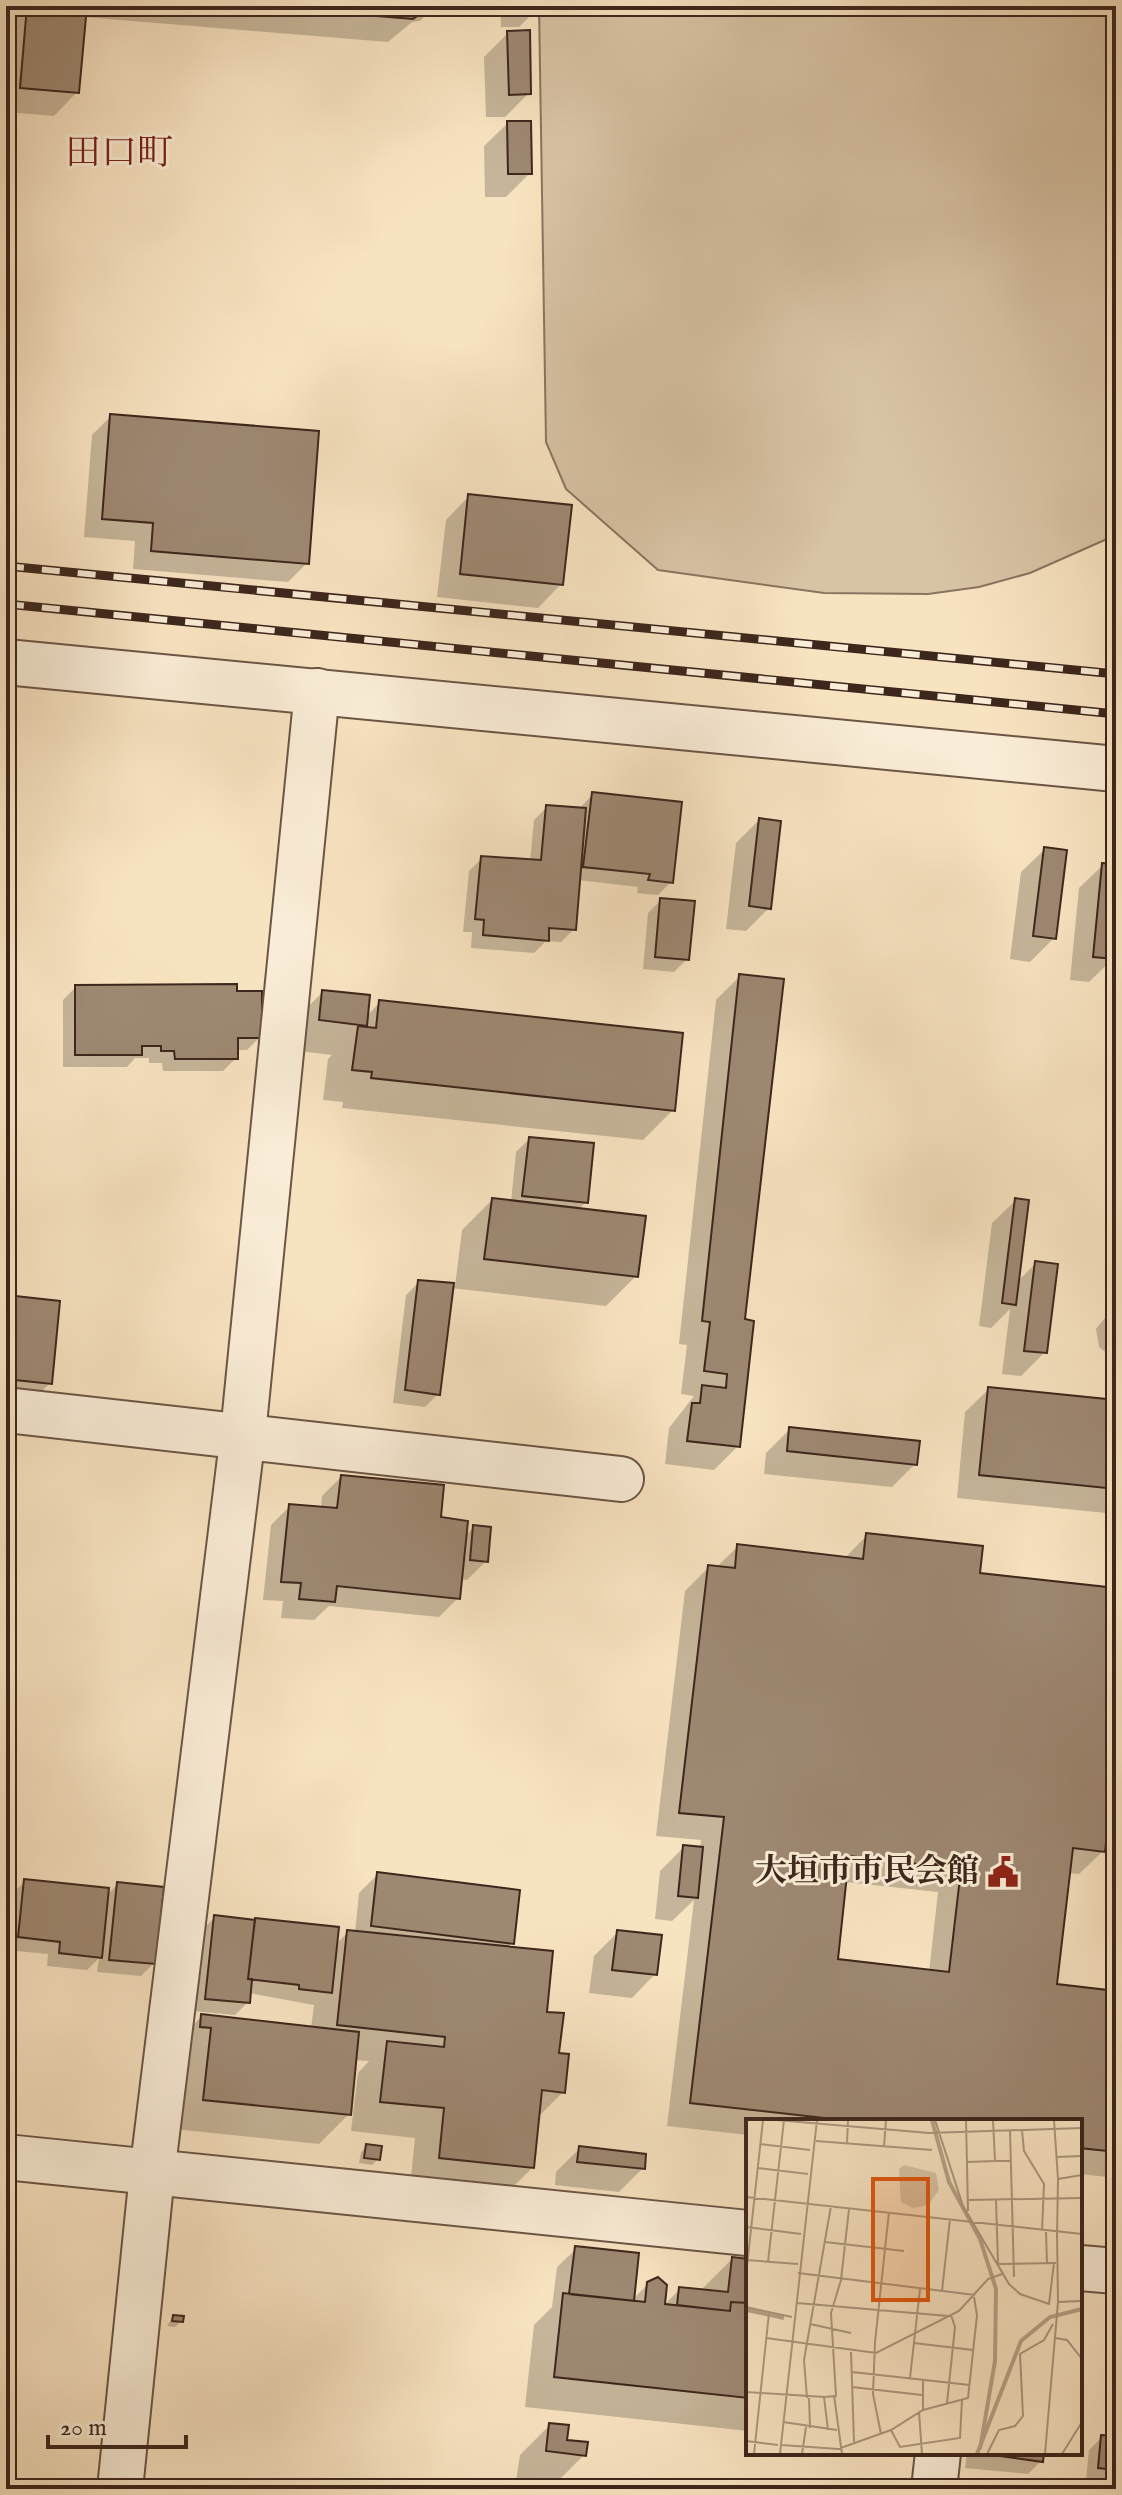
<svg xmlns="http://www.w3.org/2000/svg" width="1122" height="2495" font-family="'IM FELL English','Noto Serif JP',serif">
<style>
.green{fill:#d8c3a5;stroke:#8a7460;stroke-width:2}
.shadow{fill:#0003;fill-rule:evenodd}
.building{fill:#9e8872;stroke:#3d261c;stroke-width:2;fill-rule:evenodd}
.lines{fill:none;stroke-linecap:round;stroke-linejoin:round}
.minor-casing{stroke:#6c5545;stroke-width:48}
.tertiary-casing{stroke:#6c5545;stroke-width:48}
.minor{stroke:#faedd7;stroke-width:44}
.tertiary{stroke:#faedd7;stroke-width:44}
.rail-casing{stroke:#3d261c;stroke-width:9}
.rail{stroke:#faedd7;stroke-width:6;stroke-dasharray:18;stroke-linecap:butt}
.labels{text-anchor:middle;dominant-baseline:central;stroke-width:6;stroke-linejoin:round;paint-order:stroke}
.poi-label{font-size:32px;font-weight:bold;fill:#3d261c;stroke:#faedd7;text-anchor:end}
.quarter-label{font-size:36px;fill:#7a1f14;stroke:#faedd7}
.inset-river{fill:none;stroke:#b8a389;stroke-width:4}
.inset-road{fill:none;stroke:#ad977f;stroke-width:2}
.view{fill:#df560d;fill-opacity:0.15;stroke:#df560d;stroke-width:4}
.inset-edge{fill:none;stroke:#3d261c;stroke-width:4}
</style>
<rect width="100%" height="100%" fill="#f8e3c1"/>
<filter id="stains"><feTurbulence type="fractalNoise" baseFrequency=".0025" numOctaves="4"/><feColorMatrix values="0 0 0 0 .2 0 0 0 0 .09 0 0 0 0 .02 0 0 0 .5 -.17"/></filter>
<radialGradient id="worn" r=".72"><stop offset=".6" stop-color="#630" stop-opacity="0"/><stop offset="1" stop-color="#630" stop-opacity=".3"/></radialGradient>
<!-- green -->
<path class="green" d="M 539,6 L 1116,6 L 1116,535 L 1030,573 L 979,587 L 928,594 L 824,593 L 658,570 L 566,489 L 546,442 Z"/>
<!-- shadow -->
<path class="shadow" d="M 6,6 L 435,6 L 420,21 L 412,22 L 388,42 L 84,17 L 77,92 L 54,116 L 6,112 L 6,15 L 10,11 L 6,11 Z
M 500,6 L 540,6 L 519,27 L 501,27 Z
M 508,33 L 529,93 L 505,117 L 486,117 L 484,57 Z
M 508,123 L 530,173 L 506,197 L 485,197 L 484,146 Z
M 111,416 L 307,563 L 288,582 L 133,569 L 135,541 L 84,537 L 92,435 Z
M 469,496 L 561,584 L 538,608 L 437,597 L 446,520 Z
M 593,794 L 671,882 L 658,895 L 637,893 L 638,887 L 578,880 L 574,929 L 561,942 L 546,941 L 534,953 L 471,948 L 472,932 L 463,932 L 469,871 L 482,858 L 530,862 L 534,820 L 547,807 L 579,809 Z
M 759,820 L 769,908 L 746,931 L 726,929 L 736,843 Z
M 1045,849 L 1054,938 L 1030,962 L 1010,959 L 1021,872 Z
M 1103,865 L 1116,866 L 1116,956 L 1089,982 L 1070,980 L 1079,888 Z
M 661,900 L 687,959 L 674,972 L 643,969 L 648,913 Z
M 740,976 L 738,1446 L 714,1470 L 665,1464 L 669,1428 L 694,1396 L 681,1394 L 687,1345 L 679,1344 L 716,1000 Z
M 76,987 L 235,993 L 260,1037 L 247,1050 L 236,1050 L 236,1058 L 223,1071 L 163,1071 L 162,1063 L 149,1063 L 149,1058 L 135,1058 L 127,1067 L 63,1067 L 63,1000 Z
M 323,992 L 366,1017 L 380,1002 L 673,1110 L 643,1140 L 342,1108 L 343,1102 L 323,1100 L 328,1059 L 332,1055 L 290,1050 L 292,1022 Z
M 529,1139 L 586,1202 L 578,1210 L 636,1276 L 606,1306 L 451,1288 L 438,1394 L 425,1407 L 393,1403 L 406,1295 L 419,1282 L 455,1286 L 462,1230 L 492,1200 L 511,1202 L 516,1152 Z
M 1016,1200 L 1017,1282 L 1036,1263 L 1045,1352 L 1021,1376 L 1002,1374 L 1010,1309 L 991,1328 L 979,1326 L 992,1223 Z
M 6,1297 L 50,1383 L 20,1413 L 6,1411 Z
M 1116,1304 L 1116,1357 L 1113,1358 L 1099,1347 L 1096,1329 Z
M 989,1389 L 1116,1402 L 1116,1514 L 957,1498 L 965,1412 Z
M 790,1429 L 915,1464 L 892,1487 L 764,1474 L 766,1453 Z
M 341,1477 L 439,1519 L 464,1537 L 474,1527 L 486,1561 L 467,1580 L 460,1579 L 458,1598 L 439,1617 L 329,1606 L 314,1620 L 281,1618 L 283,1601 L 263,1600 L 271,1525 L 290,1506 L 321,1509 L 322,1496 Z
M 867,1535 L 978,1574 L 1116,1590 L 1116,1814 L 1106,1824 L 1103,1851 L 1079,1874 L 1068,1873 L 1055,1986 L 1116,1993 L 1116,2178 L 1080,2174 L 1080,2121 L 748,2121 L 748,2135 L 667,2126 L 694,1900 L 672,1921 L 655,1919 L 660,1871 L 684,1847 L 700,1849 L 701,1840 L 656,1836 L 685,1591 L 709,1567 L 716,1568 L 738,1546 L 844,1559 ZM 845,1882 L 938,1892 L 929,1972 L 835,1961 Z
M 378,1874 L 512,1943 L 507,1948 L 545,2013 L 563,2092 L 537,2118 L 532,2168 L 502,2198 L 410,2187 L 415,2138 L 351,2131 L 358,2073 L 369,2061 L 354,2060 L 349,2114 L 319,2144 L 174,2129 L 172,2046 L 202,2016 L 311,2028 L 314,2005 L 249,1993 L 248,2002 L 235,2015 L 193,2011 L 202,1930 L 215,1917 L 335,1945 L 348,1932 L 355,1933 L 359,1893 Z
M 25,1881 L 106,1896 L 118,1884 L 154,1963 L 141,1976 L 97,1972 L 99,1958 L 87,1970 L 47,1966 L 48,1954 L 6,1950 L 12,1894 Z
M 618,1932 L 655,1974 L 632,1998 L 589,1993 L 594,1956 Z
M 367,2146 L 378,2159 L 372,2165 L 359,2163 L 361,2152 Z
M 580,2148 L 643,2168 L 619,2192 L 555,2185 L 556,2172 Z
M 576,2249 L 632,2300 L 648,2284 L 662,2307 L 680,2289 L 702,2289 L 732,2259 L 748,2261 L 748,2431 L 525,2407 L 534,2325 L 552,2307 L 557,2267 Z
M 173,2317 L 181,2321 L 175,2327 L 167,2326 Z
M 550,2425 L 565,2442 L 584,2455 L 554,2485 L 516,2481 L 520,2455 Z
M 1102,2437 L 1116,2438 L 1116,2483 L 1086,2480 L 1089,2450 Z
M 967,2453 L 1042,2453 L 1041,2461 L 1028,2474 L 965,2468 Z"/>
<!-- building -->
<path class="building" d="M 27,6 L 87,6 L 79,93 L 20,88 Z
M 254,6 L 431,6 L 413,19 Z
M 530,30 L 531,94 L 509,95 L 507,31 Z
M 507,121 L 531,121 L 532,174 L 508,174 Z
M 110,414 L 319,431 L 309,564 L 151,551 L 153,523 L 102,519 Z
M 468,494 L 572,505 L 563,585 L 460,574 Z
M 592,792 L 682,802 L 673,883 L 648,880 L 650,874 L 583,867 Z
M 546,805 L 586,808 L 576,930 L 549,928 L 549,941 L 483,935 L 484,920 L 475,919 L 481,856 L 541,860 Z
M 759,818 L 781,821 L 771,909 L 749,906 Z
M 1044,847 L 1067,850 L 1056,939 L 1033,936 Z
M 1102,863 L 1116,864 L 1115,959 L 1093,957 Z
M 660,898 L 695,901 L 689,960 L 655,957 Z
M 739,974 L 784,979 L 745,1319 L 754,1321 L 740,1447 L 687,1441 L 692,1403 L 700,1403 L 702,1385 L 726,1388 L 727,1374 L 704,1371 L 710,1322 L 702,1321 Z
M 237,984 L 237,991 L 262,991 L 262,1038 L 238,1038 L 238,1059 L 175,1059 L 174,1051 L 161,1051 L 161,1046 L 142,1046 L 142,1055 L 75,1055 L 75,985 Z
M 322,990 L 370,995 L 367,1026 L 319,1020 Z
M 379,1000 L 683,1033 L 675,1111 L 371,1078 L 372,1072 L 352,1070 L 358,1026 L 376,1028 Z
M 529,1137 L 594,1143 L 588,1203 L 522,1196 Z
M 492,1198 L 646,1216 L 638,1277 L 484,1259 Z
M 1015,1198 L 1029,1200 L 1016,1305 L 1002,1303 Z
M 1035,1261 L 1058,1264 L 1047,1353 L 1024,1351 Z
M 418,1280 L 454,1283 L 440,1395 L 405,1390 Z
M 6,1295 L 60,1301 L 52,1384 L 6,1379 Z
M 988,1387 L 1116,1400 L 1116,1489 L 979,1475 Z
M 789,1427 L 920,1441 L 917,1465 L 787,1451 Z
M 341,1475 L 444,1485 L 441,1517 L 468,1521 L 460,1599 L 337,1586 L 335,1602 L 299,1599 L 301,1583 L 281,1582 L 289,1504 L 337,1508 Z
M 473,1525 L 491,1527 L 488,1562 L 470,1560 Z
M 866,1533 L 983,1546 L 980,1573 L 1116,1588 L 1116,1806 L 1110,1805 L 1105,1852 L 1073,1848 L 1057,1984 L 1116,1991 L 1116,2152 L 1080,2148 L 1080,2121 L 851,2121 L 690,2103 L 724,1817 L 679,1813 L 708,1565 L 735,1568 L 737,1544 L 863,1559 ZM 849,1856 L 961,1869 L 949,1972 L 838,1959 Z
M 683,1845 L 703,1847 L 698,1898 L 678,1896 Z
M 377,1872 L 520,1890 L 514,1944 L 371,1926 Z
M 24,1879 L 109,1888 L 102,1958 L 59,1953 L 60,1942 L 18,1937 Z
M 117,1882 L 164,1887 L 156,1964 L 109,1960 Z
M 214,1915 L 255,1920 L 248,1979 L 252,1979 L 250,2003 L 205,1999 Z
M 255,1918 L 339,1927 L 332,1993 L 299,1989 L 299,1985 L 248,1979 Z
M 347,1930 L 553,1951 L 547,2012 L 564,2013 L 559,2053 L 569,2054 L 565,2093 L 542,2090 L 534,2168 L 439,2158 L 444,2108 L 380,2102 L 387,2041 L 444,2047 L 445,2037 L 337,2025 Z
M 617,1930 L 662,1935 L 657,1975 L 612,1970 Z
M 201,2014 L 359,2032 L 351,2115 L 203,2100 L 211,2028 L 200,2027 Z
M 366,2144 L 382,2146 L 380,2160 L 364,2158 Z
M 579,2146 L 646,2154 L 645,2169 L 577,2162 Z
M 575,2246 L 639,2253 L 634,2301 L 569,2294 Z
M 732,2257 L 748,2259 L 748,2303 L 731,2302 L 730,2311 L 677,2305 L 679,2287 L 728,2292 Z
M 658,2277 L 667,2285 L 665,2304 L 730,2311 L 731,2302 L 748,2303 L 748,2398 L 554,2377 L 563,2293 L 645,2302 L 647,2282 Z
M 173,2315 L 184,2316 L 183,2322 L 172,2321 Z
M 549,2423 L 569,2425 L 567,2440 L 588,2442 L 586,2456 L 546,2451 Z
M 1101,2435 L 1116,2436 L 1116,2470 L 1098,2468 Z
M 978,2453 L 1044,2453 L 1043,2462 Z"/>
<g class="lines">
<defs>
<path id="minor" d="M 6,1410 L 621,1479
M 6,2157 L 748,2233
M 1080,2268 L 1116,2271
M 120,2489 L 152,2174 L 243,1434 L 317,691
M 934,2489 L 938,2453"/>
<path id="tertiary" d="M 6,662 L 1116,769"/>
</defs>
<!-- minor casing -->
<use href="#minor" class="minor-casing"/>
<!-- tertiary casing -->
<use href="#tertiary" class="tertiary-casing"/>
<!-- minor -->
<use href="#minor" class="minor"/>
<!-- tertiary -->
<use href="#tertiary" class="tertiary"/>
<defs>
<path id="rail" d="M 6,566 L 1116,674
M 6,604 L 1116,714"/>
</defs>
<!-- rail casing -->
<use href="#rail" class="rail-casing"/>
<!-- rail -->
<use href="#rail" class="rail"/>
</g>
<!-- icons -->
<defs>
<symbol id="civic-bare" viewBox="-9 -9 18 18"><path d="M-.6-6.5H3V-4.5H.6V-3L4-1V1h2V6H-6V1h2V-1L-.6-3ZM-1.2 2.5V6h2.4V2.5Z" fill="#8f2418" stroke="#faedd7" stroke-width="2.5" paint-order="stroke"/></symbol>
</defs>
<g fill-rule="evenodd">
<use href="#civic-bare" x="981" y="1850" width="44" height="44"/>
</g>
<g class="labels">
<!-- poi labels -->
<g class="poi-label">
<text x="979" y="1872">大垣市市民会館</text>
</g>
<!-- quarter labels -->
<g class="quarter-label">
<text x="119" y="154">田口町</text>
</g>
</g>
<!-- overview -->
<g transform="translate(746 2119)">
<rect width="336" height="336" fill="#f8e3c1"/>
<path d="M 158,46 L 190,54 L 193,71 L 182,86 L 167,89 L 155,83 L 153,50 Z" fill="#d8c3a5"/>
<path class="inset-river" d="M 186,1 L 203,63 L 234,120 L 250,170 L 249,242 L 234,330M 1,191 L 38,199M 231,335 L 275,222 L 304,198 L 336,190"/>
<path class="inset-road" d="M 30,1 L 183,14 L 336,9M 189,1 L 217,87 L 263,165 L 274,175 L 303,185 L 308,144M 220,1 L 222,92M 247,1 L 249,42 L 265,42M 308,1 L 312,60M 264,11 L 268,158M 276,11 L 278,32 L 298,65 L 296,112M 70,22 L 186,31M 14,25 L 64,31M 101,25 L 102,1M 138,28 L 140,1M 310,38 L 336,37M 221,43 L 249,42M 12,49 L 62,55M 312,60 L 336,56M 0,78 L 336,115M 250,80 L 252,145 L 310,144M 222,81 L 336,79M 0,108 L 55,115M 300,113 L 301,145M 311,118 L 312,60M 79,123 L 158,132M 1,141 L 52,145M 22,143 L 38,1M 52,154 L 229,176M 0,156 L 17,1M 196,172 L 204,100M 312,183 L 336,182M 51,184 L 202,197M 0,188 L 46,198M 64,205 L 105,214M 20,219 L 130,234 L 213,192 L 242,160 L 256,155M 309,219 L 321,221 L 336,240M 168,224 L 227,231M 105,233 L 108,323M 106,253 L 224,266M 164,259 L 174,170M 106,268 L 176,276M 0,273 L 78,278 L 82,311M 88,276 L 96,335M 78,278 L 90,277 L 85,194 L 95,161 L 103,90M 61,279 L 58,241 L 85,87M 63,279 L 64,309M 201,284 L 209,208 L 205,196M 177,291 L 177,260M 173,293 L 176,335M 37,303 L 91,311M 145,311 L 154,328 L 214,319 L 216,281M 135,315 L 127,275 L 129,223 L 143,93M 0,322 L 32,326M 36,326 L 92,330 L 145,311 L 177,291 L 222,279 L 231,196 L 228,178M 8,335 L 23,194M 34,335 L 71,1M 56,335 L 60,308M 241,335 L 253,311 L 269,307 L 277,297 L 274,235 L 298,221 L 307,205M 299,335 L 312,183 L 311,113M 316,335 L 336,303"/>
<path class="view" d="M 127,60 L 182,60 L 182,181 L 127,181 Z"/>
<rect width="336" height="336" class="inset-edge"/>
</g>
<!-- margin -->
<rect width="1122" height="2495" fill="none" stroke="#f8e3c1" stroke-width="32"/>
<rect x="8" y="8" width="1106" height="2479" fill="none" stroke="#3d261c" stroke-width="4"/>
<rect x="16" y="16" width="1090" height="2463" fill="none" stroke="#3d261c" stroke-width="2"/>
<!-- scale -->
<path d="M48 2435v12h138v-12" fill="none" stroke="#3d261c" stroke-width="4"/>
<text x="60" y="2435" font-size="24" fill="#3d261c" stroke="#faedd7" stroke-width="6" paint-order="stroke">20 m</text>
<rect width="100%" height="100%" filter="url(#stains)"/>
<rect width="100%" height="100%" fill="url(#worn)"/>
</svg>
